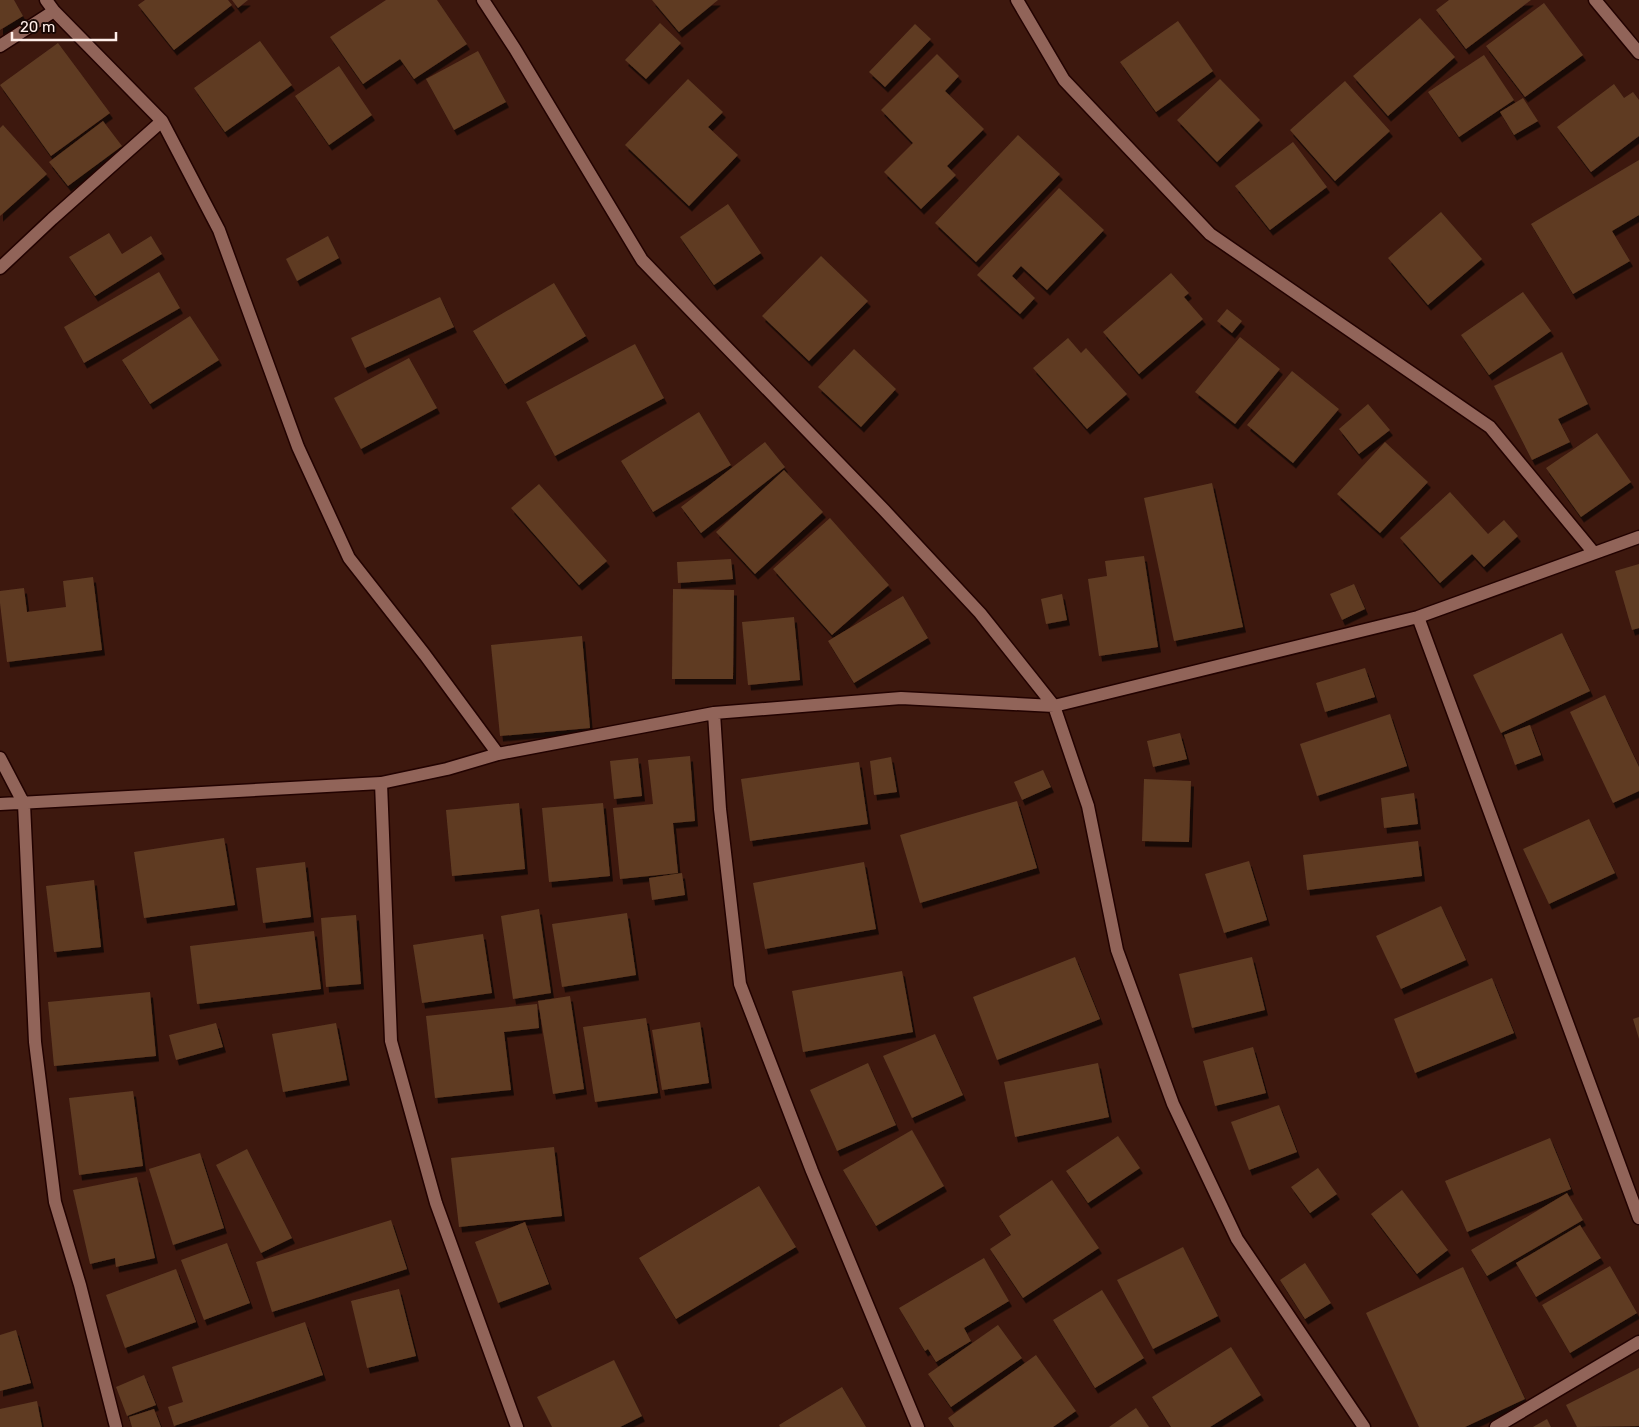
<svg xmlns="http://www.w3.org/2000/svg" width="1639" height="1427" font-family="Rubik,sans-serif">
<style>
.building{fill:#5e3b23;filter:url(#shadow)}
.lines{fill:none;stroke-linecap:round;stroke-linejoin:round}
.minor-casing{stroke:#220200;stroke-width:15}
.minor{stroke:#916459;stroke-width:12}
</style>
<defs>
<filter id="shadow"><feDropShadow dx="3" dy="5.5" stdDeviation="0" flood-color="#0009"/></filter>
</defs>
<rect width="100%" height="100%" fill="#3d180e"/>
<!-- building -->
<path class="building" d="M 0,0 L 14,0 L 23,16 L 0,30 Z
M 145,0 L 228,0 L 232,5 L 174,50 L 138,5 Z
M 232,0 L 248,0 L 238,8 Z
M 386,0 L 437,0 L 467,44 L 414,79 L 400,59 L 363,84 L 330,37 Z
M 652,0 L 718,0 L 679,32 Z
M 1449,0 L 1531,0 L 1466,49 L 1436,10 Z
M 1544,3 L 1583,55 L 1525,97 L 1486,46 Z
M 1420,18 L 1455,57 L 1388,116 L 1353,76 Z
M 1178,21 L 1213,71 L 1156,112 L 1120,62 Z
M 660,23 L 681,43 L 646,79 L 625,60 Z
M 915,24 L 931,39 L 885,87 L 869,72 Z
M 260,41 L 292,85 L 225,132 L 194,88 Z
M 58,43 L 110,113 L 51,156 L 0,85 Z
M 478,51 L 506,102 L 454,130 L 426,79 Z
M 937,54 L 959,76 L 945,91 L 984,129 L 947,166 L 956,175 L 921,209 L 884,172 L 913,143 L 881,110 Z
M 1484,55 L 1514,100 L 1459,137 L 1428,92 Z
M 339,66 L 372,115 L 329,145 L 295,96 Z
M 688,79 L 723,112 L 708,127 L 738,155 L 689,206 L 625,145 Z
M 1220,79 L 1260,120 L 1217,162 L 1177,120 Z
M 1345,81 L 1390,131 L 1335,181 L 1290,130 Z
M 1614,84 L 1624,98 L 1633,92 L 1639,100 L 1639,136 L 1591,172 L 1557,127 Z
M 1523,98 L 1538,121 L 1514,135 L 1500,112 Z
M 103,121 L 122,146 L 68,186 L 49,162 Z
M 3,125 L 47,174 L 0,216 L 0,128 Z
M 1018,135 L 1060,174 L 976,262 L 935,223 Z
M 1293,142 L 1327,187 L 1270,230 L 1235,186 Z
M 1639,160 L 1639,215 L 1612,231 L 1630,261 L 1573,294 L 1531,224 Z
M 1059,188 L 1104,230 L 1047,290 L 1021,266 L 1012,276 L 1035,298 L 1020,314 L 977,275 Z
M 728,204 L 761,253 L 714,285 L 680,237 Z
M 1441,212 L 1482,259 L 1428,305 L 1388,258 Z
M 109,233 L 122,254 L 151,236 L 162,254 L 95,296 L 69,257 Z
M 328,236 L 339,258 L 297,281 L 286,259 Z
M 821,256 L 868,301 L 809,361 L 762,316 Z
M 159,272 L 180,308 L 84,363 L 64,327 Z
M 1171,273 L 1189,293 L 1184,297 L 1203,319 L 1139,374 L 1103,332 Z
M 554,283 L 586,336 L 505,384 L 473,331 Z
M 1523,292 L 1551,331 L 1489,375 L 1461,335 Z
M 440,297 L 454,327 L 365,368 L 351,338 Z
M 1227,309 L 1242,321 L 1232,333 L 1217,321 Z
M 190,316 L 219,360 L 150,404 L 122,360 Z
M 1240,337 L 1280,369 L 1235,424 L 1195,392 Z
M 1068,338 L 1081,353 L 1086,348 L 1127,394 L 1087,429 L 1033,368 Z
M 635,344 L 664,398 L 555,456 L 526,402 Z
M 854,349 L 896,389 L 861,427 L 818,387 Z
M 1562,352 L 1588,404 L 1558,419 L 1570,442 L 1532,460 L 1494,386 Z
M 409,358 L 437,408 L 361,449 L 334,398 Z
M 1292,371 L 1339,409 L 1293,463 L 1247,425 Z
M 1368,404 L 1390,430 L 1359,454 L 1339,429 Z
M 699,412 L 731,465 L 653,512 L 621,461 Z
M 1597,433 L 1631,482 L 1581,517 L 1546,468 Z
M 765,442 L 785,467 L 701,533 L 681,507 Z
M 1385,442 L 1428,482 L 1380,533 L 1337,494 Z
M 784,470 L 823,512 L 755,574 L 716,532 Z
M 1212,483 L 1243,627 L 1174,641 L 1144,498 Z
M 539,484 L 607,561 L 579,585 L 511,508 Z
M 1450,492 L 1488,534 L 1504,520 L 1518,536 L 1484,567 L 1472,554 L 1440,583 L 1400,538 Z
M 830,518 L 889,585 L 832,635 L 773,569 Z
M 1144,556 L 1158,647 L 1099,656 L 1088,579 L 1107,576 L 1105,561 Z
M 731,559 L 733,579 L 678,583 L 677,562 Z
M 1639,564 L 1639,628 L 1632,630 L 1615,571 Z
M 93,577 L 102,650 L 7,662 L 0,603 L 0,591 L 24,588 L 27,612 L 66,607 L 63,581 Z
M 1354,584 L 1365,609 L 1342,620 L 1330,594 Z
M 673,589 L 734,590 L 733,679 L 672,679 Z
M 1062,594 L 1067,620 L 1046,624 L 1041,599 Z
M 903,596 L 928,638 L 854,683 L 828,641 Z
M 794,617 L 800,680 L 748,685 L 742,622 Z
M 1562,633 L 1590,691 L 1501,733 L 1473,675 Z
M 582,636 L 590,728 L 500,736 L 491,645 Z
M 1365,668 L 1375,697 L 1325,712 L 1316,683 Z
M 1605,695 L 1639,767 L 1639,791 L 1613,803 L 1570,712 Z
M 1390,714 L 1407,766 L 1317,796 L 1300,744 Z
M 1530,725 L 1541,755 L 1515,765 L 1504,735 Z
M 1180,733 L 1187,759 L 1153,767 L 1147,741 Z
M 690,756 L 695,821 L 673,823 L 678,873 L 620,879 L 613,808 L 653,804 L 648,760 Z
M 891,757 L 897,792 L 874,795 L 870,761 Z
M 638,758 L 642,796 L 614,799 L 610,761 Z
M 859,762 L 868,824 L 750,841 L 741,779 Z
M 1043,770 L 1051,787 L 1022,800 L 1014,782 Z
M 1144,779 L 1191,781 L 1189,842 L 1142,841 Z
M 1414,793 L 1418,824 L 1384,828 L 1381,798 Z
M 1017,801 L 1037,868 L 920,903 L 900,835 Z
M 519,803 L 525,869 L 452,876 L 446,810 Z
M 603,803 L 610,876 L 549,882 L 542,808 Z
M 1589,819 L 1615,873 L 1549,904 L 1523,849 Z
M 224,838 L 235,905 L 144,918 L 134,852 Z
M 1418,841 L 1422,876 L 1307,890 L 1303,855 Z
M 1249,861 L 1267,920 L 1224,933 L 1205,874 Z
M 305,862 L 311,917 L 263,923 L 256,868 Z
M 864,862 L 876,929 L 765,949 L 753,883 Z
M 682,873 L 685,895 L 652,900 L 649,878 Z
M 94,880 L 101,947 L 54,952 L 46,886 Z
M 1441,906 L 1466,960 L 1401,989 L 1376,936 Z
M 539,909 L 551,993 L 513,999 L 501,916 Z
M 627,913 L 636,975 L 562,987 L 552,924 Z
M 356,915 L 361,984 L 326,987 L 321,918 Z
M 314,931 L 321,989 L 197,1004 L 190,946 Z
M 483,934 L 492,993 L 422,1003 L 413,945 Z
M 1075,957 L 1100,1019 L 997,1060 L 973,997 Z
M 1252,957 L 1265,1010 L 1192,1028 L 1179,974 Z
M 902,971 L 913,1032 L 803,1052 L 792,991 Z
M 1492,978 L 1514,1033 L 1415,1073 L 1394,1019 Z
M 150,992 L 156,1056 L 54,1066 L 48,1002 Z
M 570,996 L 584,1089 L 553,1094 L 538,1001 Z
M 537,1004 L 539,1028 L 504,1032 L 511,1090 L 435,1098 L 426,1016 Z
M 1639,1017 L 1639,1039 L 1633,1019 Z
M 646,1018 L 658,1093 L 595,1102 L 583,1027 Z
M 700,1022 L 709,1083 L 662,1090 L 652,1030 Z
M 216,1023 L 223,1047 L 176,1060 L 169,1035 Z
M 336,1023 L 347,1080 L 283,1092 L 272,1034 Z
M 935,1034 L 963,1095 L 912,1118 L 883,1056 Z
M 1253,1047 L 1266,1093 L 1215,1106 L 1203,1061 Z
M 868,1063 L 896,1125 L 837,1151 L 810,1090 Z
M 1098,1063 L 1109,1117 L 1015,1137 L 1004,1082 Z
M 133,1091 L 143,1166 L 79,1175 L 69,1098 Z
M 1279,1105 L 1297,1152 L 1249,1170 L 1231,1122 Z
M 912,1130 L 944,1186 L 876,1226 L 843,1170 Z
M 1118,1136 L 1140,1168 L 1088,1203 L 1066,1171 Z
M 1550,1138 L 1571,1189 L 1467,1232 L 1445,1181 Z
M 554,1147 L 562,1216 L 459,1227 L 451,1158 Z
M 247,1149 L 292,1238 L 261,1253 L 216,1165 Z
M 200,1153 L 224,1228 L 173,1245 L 149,1169 Z
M 1318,1168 L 1337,1194 L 1310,1213 L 1291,1187 Z
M 137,1177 L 155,1258 L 116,1267 L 115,1258 L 90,1264 L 73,1190 Z
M 1052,1180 L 1099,1248 L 1023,1298 L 990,1249 L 1011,1235 L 999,1216 Z
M 759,1186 L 796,1247 L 676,1319 L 639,1258 Z
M 1402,1190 L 1448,1250 L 1417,1274 L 1371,1214 Z
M 1567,1193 L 1583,1220 L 1487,1276 L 1471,1250 Z
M 391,1220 L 407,1269 L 272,1312 L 256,1262 Z
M 525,1222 L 549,1284 L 498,1303 L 475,1242 Z
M 1580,1225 L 1601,1258 L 1536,1297 L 1516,1263 Z
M 227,1243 L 250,1303 L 204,1320 L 181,1260 Z
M 1183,1247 L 1218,1316 L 1153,1349 L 1117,1280 Z
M 984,1258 L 1009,1301 L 964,1328 L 971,1341 L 936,1362 L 928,1349 L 925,1351 L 899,1308 Z
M 1305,1263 L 1331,1303 L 1305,1319 L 1280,1280 Z
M 1610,1266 L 1637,1313 L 1570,1353 L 1542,1305 Z
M 1463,1267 L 1525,1399 L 1465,1427 L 1419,1427 L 1366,1313 Z
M 176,1269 L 196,1322 L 125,1348 L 106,1295 Z
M 399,1289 L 416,1356 L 367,1368 L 351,1301 Z
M 1102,1290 L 1144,1358 L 1095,1388 L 1053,1320 Z
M 305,1322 L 323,1375 L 174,1426 L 168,1407 L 183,1402 L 172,1367 Z
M 998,1325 L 1022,1358 L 951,1407 L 928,1374 Z
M 16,1330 L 31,1383 L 0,1391 L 0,1335 Z
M 1231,1347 L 1261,1395 L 1210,1427 L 1171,1427 L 1152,1397 Z
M 1036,1355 L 1076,1411 L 1053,1427 L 954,1427 L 948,1418 Z
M 614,1360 L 642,1416 L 620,1427 L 552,1427 L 537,1397 Z
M 1639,1368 L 1639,1426 L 1577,1427 L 1566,1405 Z
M 144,1375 L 156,1405 L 127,1416 L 116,1387 Z
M 842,1387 L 866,1427 L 780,1427 L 779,1425 Z
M 37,1401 L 42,1427 L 0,1427 L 0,1409 Z
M 1136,1408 L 1149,1427 L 1109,1427 Z
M 154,1409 L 161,1427 L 132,1427 L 129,1417 Z
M 1547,1419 L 1551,1427 L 1533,1427 Z"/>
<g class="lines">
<defs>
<path id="minor" d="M 46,0 L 54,11 L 162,121 L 219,230 L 298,447 L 349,558 L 425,655 L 498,754
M 483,0 L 515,49 L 642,260 L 884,510 L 980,613 L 1054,706 L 1088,806 L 1117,950 L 1173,1104 L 1237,1239 L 1364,1427
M 1017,0 L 1064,80 L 1210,234 L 1490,427 L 1594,553
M 1595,0 L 1639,53
M 0,46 L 54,11
M 0,268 L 52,219 L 162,121
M 1418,617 L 1639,1218
M 714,713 L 720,809 L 740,984 L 812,1171 L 918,1427
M 0,758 L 24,804 L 35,1042 L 55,1202 L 80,1285 L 116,1427
M 381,783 L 391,1041 L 436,1203 L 517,1427
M 0,804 L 381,783 L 447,769 L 498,754 L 714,713 L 901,698 L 1054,706 L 1418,617 L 1639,537
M 1496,1427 L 1639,1342"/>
</defs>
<!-- minor casing -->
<use href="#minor" class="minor-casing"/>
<!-- minor -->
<use href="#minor" class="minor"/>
</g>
<!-- scale -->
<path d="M12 32v8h104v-8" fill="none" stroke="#ffefea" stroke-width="2.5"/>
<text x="20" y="32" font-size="15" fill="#ffefea" stroke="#190905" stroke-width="4" paint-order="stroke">20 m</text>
</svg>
